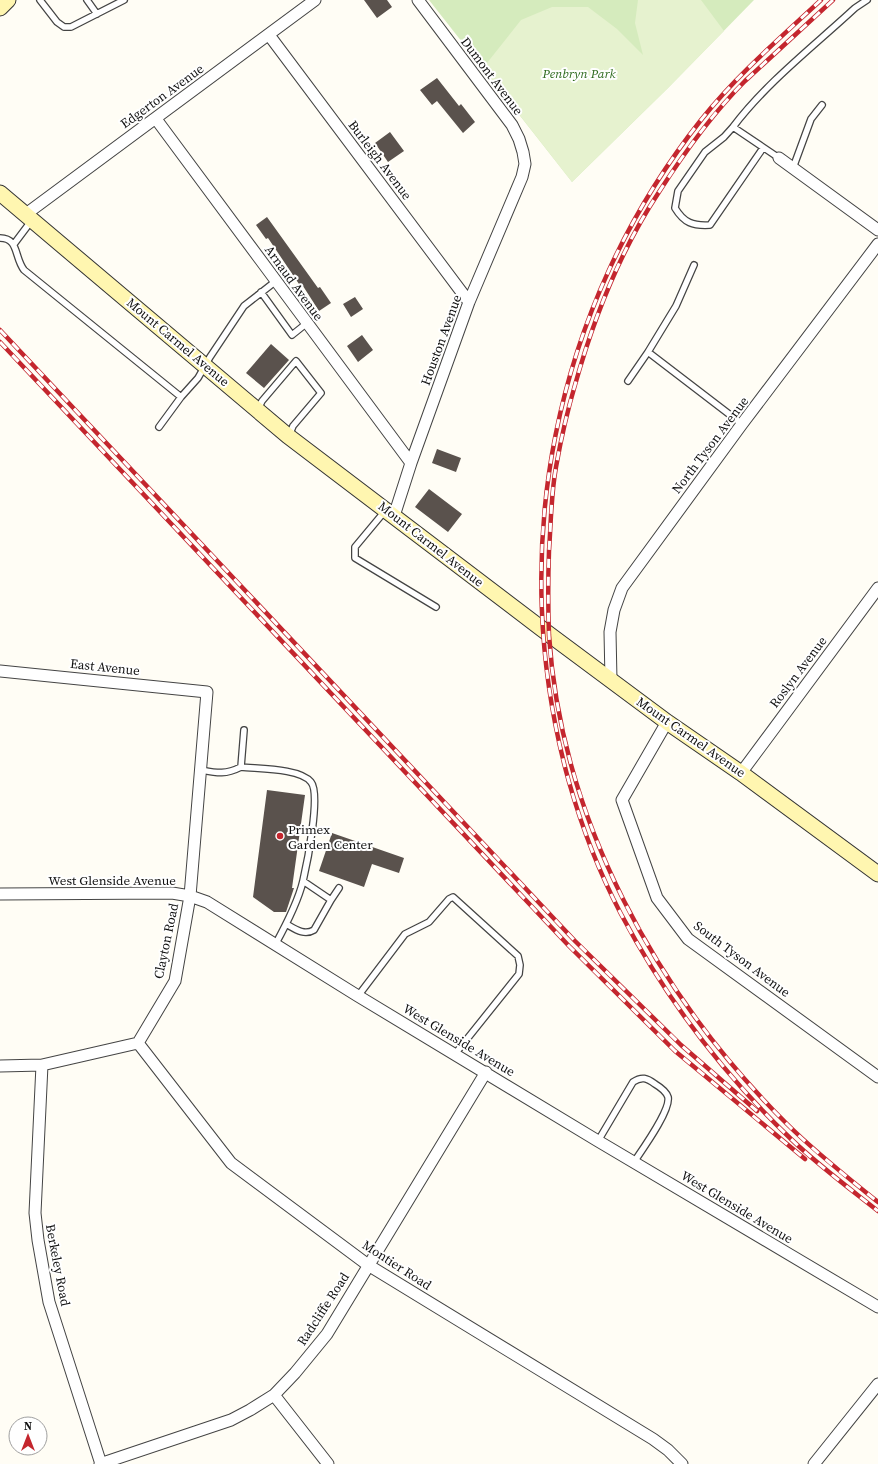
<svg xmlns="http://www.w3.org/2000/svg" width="878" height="1464" font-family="'Source Serif 4',serif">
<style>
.green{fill:#d5ebbd}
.pitch{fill:#e6f2cf}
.building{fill:#5a524d}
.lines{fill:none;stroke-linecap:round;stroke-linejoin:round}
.lane-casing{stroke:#444;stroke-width:8}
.street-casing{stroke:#444;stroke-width:13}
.secondary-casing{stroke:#333;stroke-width:17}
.lane{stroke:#fff;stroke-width:5.5}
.street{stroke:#fff;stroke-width:11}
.secondary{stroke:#fff6b0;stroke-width:15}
.rail-casing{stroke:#c4262e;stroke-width:4.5}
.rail{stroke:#fff;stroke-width:3;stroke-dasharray:9;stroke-linecap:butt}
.poi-dot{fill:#c4262e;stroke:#fff;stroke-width:1.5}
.labels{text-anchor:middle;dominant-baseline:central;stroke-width:4;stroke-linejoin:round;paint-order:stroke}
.park-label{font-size:13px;font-style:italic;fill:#2f6b1f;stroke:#fff}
.street-label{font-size:13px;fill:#111;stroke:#fff}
.poi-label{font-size:13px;fill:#111;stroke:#fff;text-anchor:start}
</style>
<rect width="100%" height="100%" fill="#fffdf5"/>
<!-- green -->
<path class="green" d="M 429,0 L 754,0 L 668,88 L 572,182 Z"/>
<!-- pitch -->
<path class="pitch" d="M 638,0 L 701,0 L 724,31 L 668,88 L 572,182 L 483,68 L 521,20 L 552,7 L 588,7 L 617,29 L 643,55 L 635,23 Z"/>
<!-- building -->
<path class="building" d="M 364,0 L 387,0 L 392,7 L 377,18 Z
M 437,78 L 459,106 L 461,104 L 475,122 L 463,133 L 437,101 L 432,105 L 420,90 Z
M 390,132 L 404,151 L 388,162 L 375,143 Z
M 267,217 L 318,288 L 320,287 L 331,303 L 319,311 L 303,286 L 301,287 L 268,238 L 266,239 L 256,225 Z
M 355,297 L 363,309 L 351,317 L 343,304 Z
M 362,335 L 373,350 L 358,362 L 347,346 Z
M 271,344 L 289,360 L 264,388 L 246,373 Z
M 437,449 L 461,458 L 456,472 L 432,463 Z
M 429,489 L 462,514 L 448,532 L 415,507 Z
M 267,790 L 305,795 L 292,888 L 294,888 L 286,912 L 274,912 L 253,897 Z
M 332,833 L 404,858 L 399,873 L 372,864 L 364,887 L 319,871 Z"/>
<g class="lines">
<defs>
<path id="lane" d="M 40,0 L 57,22 L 64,27 L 71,27 L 124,0
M 87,0 L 97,14
M 733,127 L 724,137 L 705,152 L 678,191 L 675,208 C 684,223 693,226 710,225 L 763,148
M 779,158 L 733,127 C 767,82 814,46 855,8 L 867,0
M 793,168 L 811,119 L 822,105
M 0,238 C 19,238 14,257 24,270 L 181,397
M 14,244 L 32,220
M 694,265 L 676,306 L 648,352 L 742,424
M 261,292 L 292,335 L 307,323
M 628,381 L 648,352
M 258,409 L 262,401 L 296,361 L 321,393 L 293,426 L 289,436
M 159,427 L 181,397 L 198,378 L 210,357 L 244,306 L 276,281
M 385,511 L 355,547 L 355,558 L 436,607
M 241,767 C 258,769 300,768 311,782 C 321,794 307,864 303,881 C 298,902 286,925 275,945
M 201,770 C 217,773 225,775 241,767 L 244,730
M 331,900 L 339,888
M 286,924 C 295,929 304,936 314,930 L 331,900 L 303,881
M 358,996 L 405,934 L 429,922 L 449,899 L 453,897 L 518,956 L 520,965 L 519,974 L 455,1054
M 598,1141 L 633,1082 C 642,1076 647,1078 655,1084 C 660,1087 666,1091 668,1097 C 671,1110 642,1150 634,1162"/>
<path id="street" d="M 269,35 L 469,302
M 156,119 L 411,463
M 779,158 L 878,230
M 26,214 L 315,0
M 394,516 L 411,463 L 469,302 L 522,177 L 525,164 L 523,152 L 519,139 L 512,125 L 418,0
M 0,671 L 207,692 L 190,896 L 175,981 L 138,1043 L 42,1065 L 0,1066
M 611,680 L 610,632 L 614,610 L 622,588 L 742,424 L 878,244
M 667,722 L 622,800 L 657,898 L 688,939 L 878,1077
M 741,773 L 878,588
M 0,894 L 172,893 L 190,896 L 207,902 L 358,996 L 598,1141 L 878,1307
M 138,1043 L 231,1163 L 368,1265 L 653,1439 L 668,1450 L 682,1464
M 42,1065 L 35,1213 L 38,1240 L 49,1302 L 101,1464
M 274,1395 L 328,1464
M 100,1464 L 231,1420 L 250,1410 L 274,1395 L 295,1373 L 327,1334 L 486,1072
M 814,1464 L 878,1384"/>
<path id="secondary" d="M 0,8 L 8,0
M 0,193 L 288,436 L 542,629 L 667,722 L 741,773 L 878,874"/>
</defs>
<!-- lane casing -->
<use href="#lane" class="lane-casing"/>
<!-- street casing -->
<use href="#street" class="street-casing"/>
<!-- secondary casing -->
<use href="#secondary" class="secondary-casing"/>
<!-- lane -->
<use href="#lane" class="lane"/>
<!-- street -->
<use href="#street" class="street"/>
<!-- secondary -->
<use href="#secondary" class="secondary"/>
<defs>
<path id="rail" d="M 821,0 C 779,39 736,76 701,120 C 553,307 505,553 569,782 C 582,828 599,872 621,914 C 665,997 723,1074 791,1139 C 818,1165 849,1188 878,1211
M 833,0 C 804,27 774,54 745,81 C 712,114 684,153 659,192 C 620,251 594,317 575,385 C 567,412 561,439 556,467 C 551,494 551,523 549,551 C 548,579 548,607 549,635 C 561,820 657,995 787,1124 C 815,1152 847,1177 878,1202
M 0,330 L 575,941 L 681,1045 L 757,1111
M 0,342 L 569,946 L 675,1051 L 805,1159"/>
</defs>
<!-- rail casing -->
<use href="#rail" class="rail-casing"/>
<!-- rail -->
<use href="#rail" class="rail"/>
</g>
<!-- markers -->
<circle class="poi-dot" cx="280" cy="836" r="4"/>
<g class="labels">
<!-- park labels -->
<g class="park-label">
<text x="579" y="73">Penbryn Park</text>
</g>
<!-- street labels -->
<g class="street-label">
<text transform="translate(492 76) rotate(53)">Dumont Avenue</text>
<text transform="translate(162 96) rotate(-36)">Edgerton Avenue</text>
<text transform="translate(380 160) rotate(53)">Burleigh Avenue</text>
<text transform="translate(294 283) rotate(54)">Arnaud Avenue</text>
<text transform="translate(441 340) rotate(-70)">Houston Avenue</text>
<text transform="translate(178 342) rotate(40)">Mount Carmel Avenue</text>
<text transform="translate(710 445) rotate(-53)">North Tyson Avenue</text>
<text transform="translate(431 544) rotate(38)">Mount Carmel Avenue</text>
<text transform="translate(105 667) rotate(6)">East Avenue</text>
<text transform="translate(798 672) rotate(-53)">Roslyn Avenue</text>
<text transform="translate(691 737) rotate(35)">Mount Carmel Avenue</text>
<text x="112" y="880">West Glenside Avenue</text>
<text transform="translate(166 941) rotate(-78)">Clayton Road</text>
<text transform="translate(742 959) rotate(37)">South Tyson Avenue</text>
<text transform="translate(459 1040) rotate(31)">West Glenside Avenue</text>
<text transform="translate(737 1207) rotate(31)">West Glenside Avenue</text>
<text transform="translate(58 1265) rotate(79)">Berkeley Road</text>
<text transform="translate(397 1265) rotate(33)">Montier Road</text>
<text transform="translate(323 1309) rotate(-57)">Radcliffe Road</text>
</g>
<!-- poi labels -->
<g class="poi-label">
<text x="288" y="829">Primex<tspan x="288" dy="15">Garden Center</tspan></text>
</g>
</g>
<!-- north arrow -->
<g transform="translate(28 1436)"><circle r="19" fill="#ffffff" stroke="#a0a0a0"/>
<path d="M0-3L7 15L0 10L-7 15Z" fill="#c4262e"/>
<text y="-6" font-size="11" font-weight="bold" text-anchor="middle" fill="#111111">N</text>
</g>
</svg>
